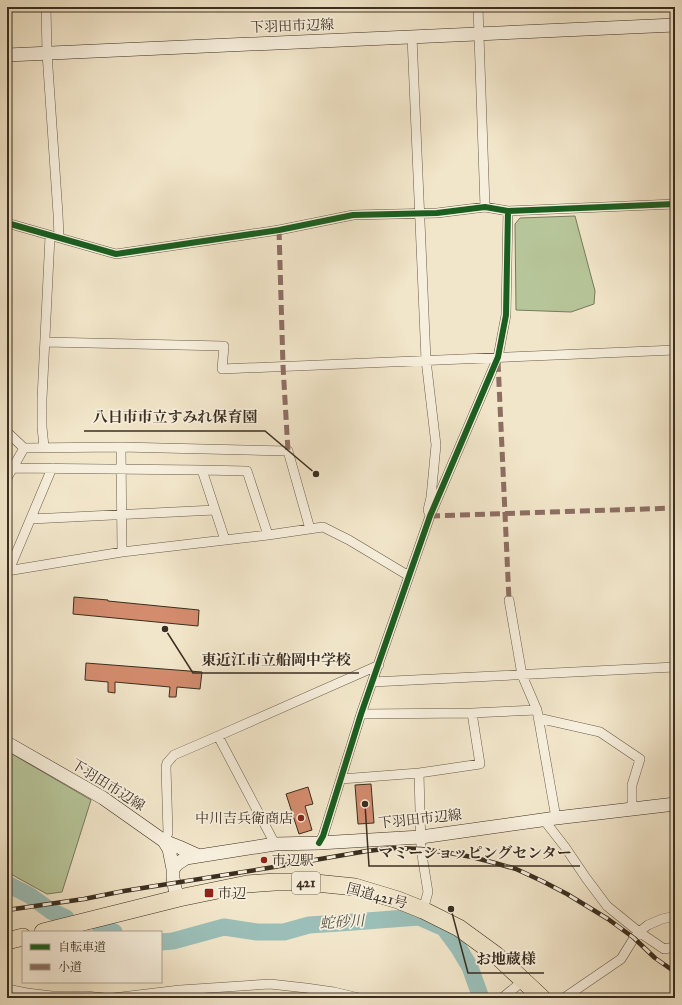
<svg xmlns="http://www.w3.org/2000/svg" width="682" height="1005" font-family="'IM FELL Great Primer','Noto Serif JP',serif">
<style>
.green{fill:#b7c69a;stroke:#787a5d}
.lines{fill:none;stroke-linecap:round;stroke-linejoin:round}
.river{stroke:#9bbfb8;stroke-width:17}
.building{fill:#d38c6d;stroke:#3a2e20}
.street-casing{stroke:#685c4a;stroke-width:10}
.secondary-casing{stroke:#3a2e20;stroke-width:14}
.highway-casing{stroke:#3a2e20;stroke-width:18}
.street{stroke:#f7efdd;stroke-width:9}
.secondary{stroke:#f7efdd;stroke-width:13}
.highway{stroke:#f2e6ca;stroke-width:17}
.rail-casing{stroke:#3a2e20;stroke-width:4.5}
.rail{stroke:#f7efdd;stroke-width:3;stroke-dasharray:9;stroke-linecap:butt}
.quiet{stroke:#8d6e63;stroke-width:5;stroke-dasharray:10 5;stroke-linecap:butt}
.cycleway-casing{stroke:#f7efdd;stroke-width:8}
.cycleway{stroke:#1b5e20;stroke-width:6}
.poi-dot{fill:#8f2418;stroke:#f7efdd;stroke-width:1.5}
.labels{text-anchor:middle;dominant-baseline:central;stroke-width:3.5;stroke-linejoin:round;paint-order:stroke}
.shield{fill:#f7efdd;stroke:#736859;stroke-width:1}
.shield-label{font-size:13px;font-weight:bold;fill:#3a2e20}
.street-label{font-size:14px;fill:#3a2e20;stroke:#f7efdd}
.poi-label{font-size:14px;fill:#3a2e20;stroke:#f7efdd;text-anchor:start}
.water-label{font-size:15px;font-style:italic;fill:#525246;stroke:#f7efdd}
.leader{fill:none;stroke:#3a2e20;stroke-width:1.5}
.callout-dot{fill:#3a2e20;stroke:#f7efdd;stroke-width:1.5}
.callout-label{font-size:15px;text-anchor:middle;font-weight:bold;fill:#3a2e20;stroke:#f7efdd;stroke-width:3.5;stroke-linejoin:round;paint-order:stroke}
</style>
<rect width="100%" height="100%" fill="#f2e6ca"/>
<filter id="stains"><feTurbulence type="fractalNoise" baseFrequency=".005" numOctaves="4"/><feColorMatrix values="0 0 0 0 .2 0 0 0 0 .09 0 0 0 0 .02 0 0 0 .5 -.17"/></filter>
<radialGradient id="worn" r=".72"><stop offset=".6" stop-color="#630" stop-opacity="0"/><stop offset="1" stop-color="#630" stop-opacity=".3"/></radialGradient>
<!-- green -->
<path class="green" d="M 575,216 L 595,291 L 594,304 L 571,312 L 516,310 L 515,224 L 520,218 Z
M 7,751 L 91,800 L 62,892 L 47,894 L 7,872 Z"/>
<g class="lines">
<!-- river -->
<path class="river" d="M 7,884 L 29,895 L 51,911 L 66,918
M 100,926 L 114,932
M 161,942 L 173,941 L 224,927 L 257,932 L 284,932 L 309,925 L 340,923 L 419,917 L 444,928 L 458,947 L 470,967 L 481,998"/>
</g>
<!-- building -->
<path class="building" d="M 74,597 L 108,600 L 108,601 L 199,610 L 198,626 L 73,614 Z
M 86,663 L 202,672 L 200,689 L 177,687 L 176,697 L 169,697 L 170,687 L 115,682 L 115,693 L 108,692 L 108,682 L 85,680 Z
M 371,784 L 374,823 L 358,824 L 355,785 Z
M 308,787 L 313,804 L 305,806 L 312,830 L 299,834 L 286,794 Z"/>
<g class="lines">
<defs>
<path id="street" d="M 46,7 L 47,53 L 58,214 L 59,237
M 478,7 L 485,207
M 412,37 L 426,360 L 436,445 L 431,497 L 428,510 L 429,513
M 7,223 L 116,254 L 279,230 L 353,215 L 437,213 L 485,207 L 508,211 L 675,204
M 45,342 L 224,346 L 222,369 L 675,350
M 7,432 L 24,448 L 121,447 L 288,451 L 310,529
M 44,447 L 42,427 L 42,399 L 50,236
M 121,447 L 122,552
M 12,468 L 202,470 L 225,540
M 202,470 L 247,471 L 268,535
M 7,478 L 24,448
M 31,519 L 215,510
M 9,570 L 52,468
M 7,571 L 122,552 L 268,535 L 323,527 L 349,540 L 409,576
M 509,600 L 522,675 L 537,710 L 556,818
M 372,682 L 675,667
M 361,714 L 472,713 L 537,710
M 538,718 L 600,732 L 640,759 L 632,785 L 632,809
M 218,736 L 275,844
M 419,773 L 421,849 L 428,892 L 423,910
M 341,779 L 419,773 L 480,764 L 472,713
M 544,820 L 565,847 L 586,878 L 607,906 L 639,932 L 664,949 L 675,947
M 164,841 L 168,833 L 166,767 L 167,763 L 174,755 L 218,736 L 379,665
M 319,843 L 323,836 L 361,714 L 409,576 L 430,516 L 498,357 L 506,315 L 508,211
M 7,989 L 27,993 L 52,996 L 86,996 L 104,998
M 113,998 L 180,990 L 270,984 L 306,988 L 334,992 L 359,998
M 502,998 L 523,981
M 564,998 L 621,959 L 634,938 L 639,932 L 648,925 L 662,919 L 675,916"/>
<path id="secondary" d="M 7,55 L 675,25
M 7,743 L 103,798 L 164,841 L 169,849 L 173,869 L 173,878 L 175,889 L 179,898
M 164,841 L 179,847 L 199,856
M 173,869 L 177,864 L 186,858 L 275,844 L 319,843 L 421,837 L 556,818 L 675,804"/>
<path id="highway" d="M 43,932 L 179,898 L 247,884 L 275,882 L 306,882 L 355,887 L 398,900 L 423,910 L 459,928 L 496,955 L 542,998
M 7,941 L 23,937"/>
</defs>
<!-- street casing -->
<use href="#street" class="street-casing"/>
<!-- secondary casing -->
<use href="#secondary" class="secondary-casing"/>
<!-- highway casing -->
<use href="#highway" class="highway-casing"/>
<!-- street -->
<use href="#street" class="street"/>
<!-- secondary -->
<use href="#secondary" class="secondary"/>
<!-- highway -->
<use href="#highway" class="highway"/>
<defs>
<path id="rail" d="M 7,910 L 84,899 L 124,891 L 268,868 L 367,851 L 394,848 L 421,849 L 444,852 L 472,857 L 495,863 L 516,869 L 542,881 L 567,894 L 608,919 L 634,938 L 655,958 L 675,972"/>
</defs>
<!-- rail casing -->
<use href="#rail" class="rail-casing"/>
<!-- rail -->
<use href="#rail" class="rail"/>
<!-- quiet -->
<path class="quiet" d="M 279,230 L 283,366 L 288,451
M 498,362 L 509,600
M 430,516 L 675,508"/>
<defs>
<path id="cycleway" d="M 7,223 L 116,254 L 279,230 L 353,215 L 437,213 L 485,207 L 508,211 L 675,204
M 319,843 L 323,836 L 361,714 L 409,576 L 430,516 L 498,357 L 506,315 L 508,211"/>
</defs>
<!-- cycleway casing -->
<use href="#cycleway" class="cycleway-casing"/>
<!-- cycleway -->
<use href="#cycleway" class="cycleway"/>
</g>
<!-- markers -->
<g class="poi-dot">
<circle cx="301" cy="818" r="4"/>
<circle cx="264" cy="860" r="4"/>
<rect x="204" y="888" width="10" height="10" rx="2"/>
</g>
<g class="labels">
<!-- shield labels -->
<rect class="shield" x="292" y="872" width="28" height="22" rx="3"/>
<g class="shield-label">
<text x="306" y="883">421</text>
</g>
<!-- street labels -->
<g class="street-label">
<text transform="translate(292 26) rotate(-2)">下羽田市辺線</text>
<text transform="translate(108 785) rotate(32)">下羽田市辺線</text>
<text transform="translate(420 819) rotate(-6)">下羽田市辺線</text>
<text transform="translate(377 896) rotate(15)">国道421号</text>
</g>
<!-- poi labels -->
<g class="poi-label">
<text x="293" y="818" text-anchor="end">中川吉兵衛商店</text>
<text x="272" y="860">市辺駅</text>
<text x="218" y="893">市辺</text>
</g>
<!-- water labels -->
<g class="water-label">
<text transform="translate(342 922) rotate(-4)">蛇砂川</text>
</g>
</g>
<!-- callouts -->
<path class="leader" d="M316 474L265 431H84M165 629L193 673H359M365 804L369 866H580M451 909L468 973H544"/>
<g class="callout-dot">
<circle cx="316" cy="474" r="4"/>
<circle cx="165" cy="629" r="4"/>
<circle cx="365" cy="804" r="4"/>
<circle cx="451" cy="909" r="4"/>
</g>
<g class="callout-label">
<text x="175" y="422">八日市市立すみれ保育園</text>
<text x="276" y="665">東近江市立船岡中学校</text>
<text x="475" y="858">マミーショッピングセンター</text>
<text x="506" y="964">お地蔵様</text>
</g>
<!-- margin -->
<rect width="682" height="1005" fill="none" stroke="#f2e6ca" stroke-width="24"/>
<rect x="8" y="8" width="666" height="989" fill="none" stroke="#3a2e20" stroke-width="2"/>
<rect x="12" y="12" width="658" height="981" fill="none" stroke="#3a2e20"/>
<!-- legend -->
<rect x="22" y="931" width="140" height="52" fill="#f7efdd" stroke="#aba291"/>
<rect x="30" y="944" width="20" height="6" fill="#1b5e20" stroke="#aba291"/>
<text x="58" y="951" font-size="12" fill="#3a2e20">自転車道</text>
<rect x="30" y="964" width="20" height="6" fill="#8d6e63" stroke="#aba291"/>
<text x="58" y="971" font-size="12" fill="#3a2e20">小道</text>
<rect width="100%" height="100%" filter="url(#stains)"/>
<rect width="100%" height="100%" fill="url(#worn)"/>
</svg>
